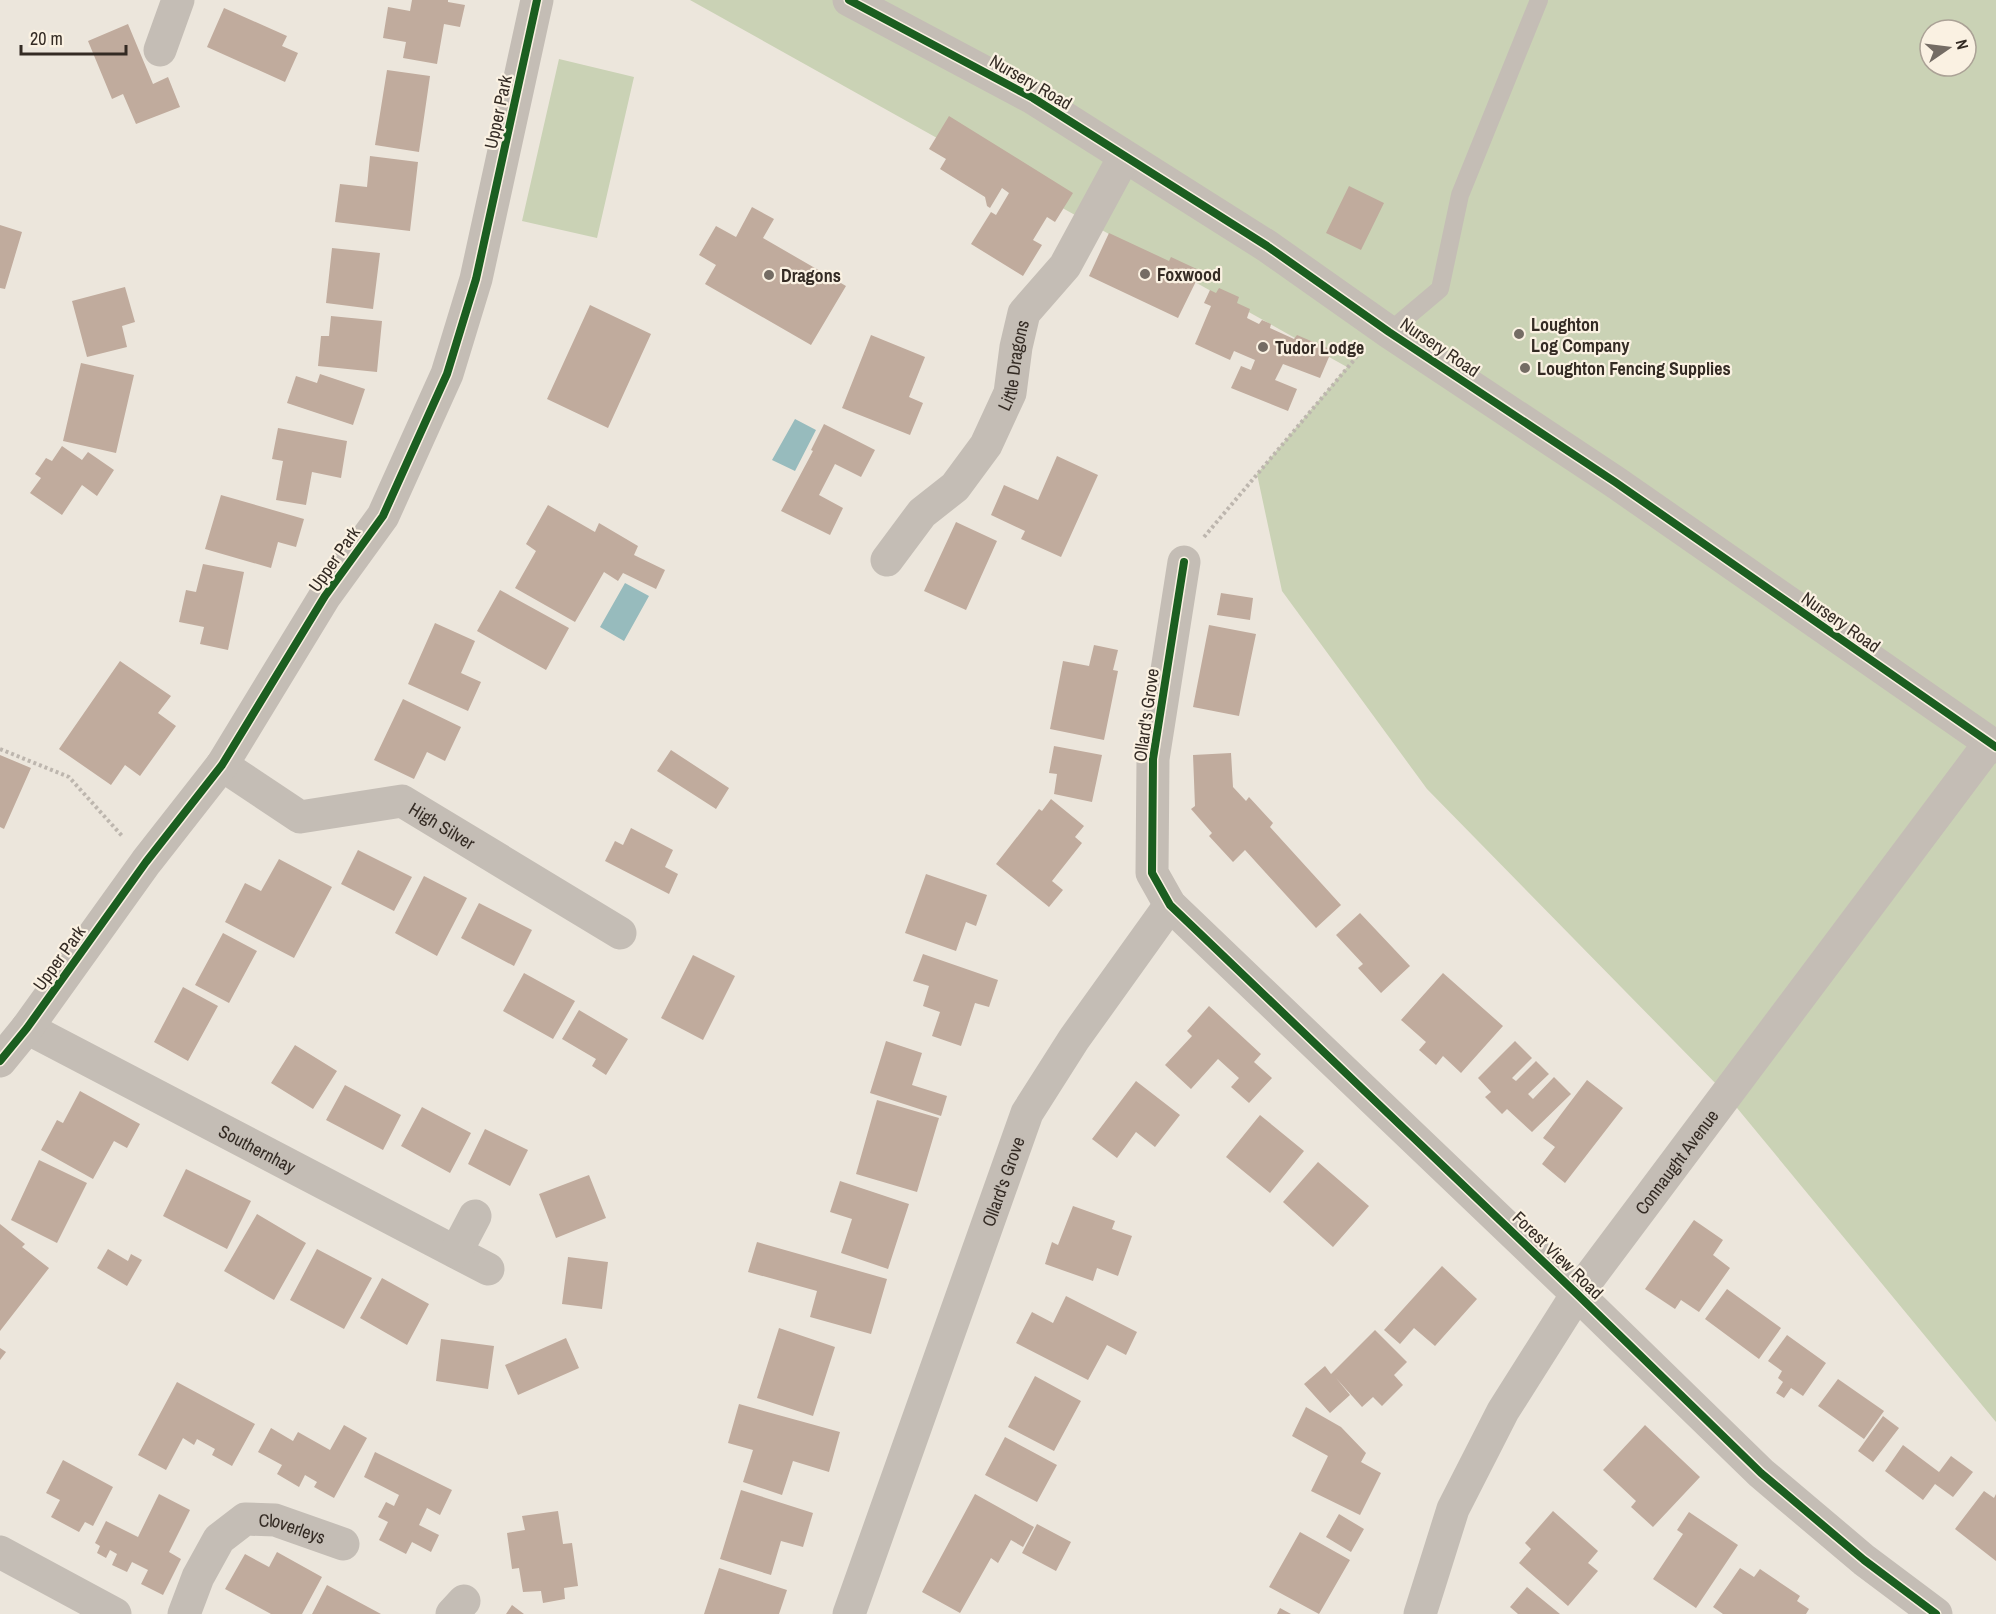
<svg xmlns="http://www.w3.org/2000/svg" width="1996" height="1614" font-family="'Archivo Narrow',sans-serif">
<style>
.green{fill:#cad2b5;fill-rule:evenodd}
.water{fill:#97bbbd}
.building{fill:#c0ab9d}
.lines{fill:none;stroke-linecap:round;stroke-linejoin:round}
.path{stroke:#bdb6ae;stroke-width:4;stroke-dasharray:3 3;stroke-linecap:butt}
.lane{stroke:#c4bdb5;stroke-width:18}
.street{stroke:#c4bdb5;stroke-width:33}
.cycleway-casing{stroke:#faf1e2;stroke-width:11}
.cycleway{stroke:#1b5e20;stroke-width:8}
.poi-dot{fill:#746c64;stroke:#faf1e2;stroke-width:2}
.labels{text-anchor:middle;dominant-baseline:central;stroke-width:4.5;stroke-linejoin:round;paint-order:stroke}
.street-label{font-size:18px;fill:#342b24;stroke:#faf1e2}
.poi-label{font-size:18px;font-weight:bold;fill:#342b24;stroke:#faf1e2;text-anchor:start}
</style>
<rect width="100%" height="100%" fill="#ece6dc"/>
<!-- green -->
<path class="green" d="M 690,0 L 1996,0 L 1996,1422 L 1723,1091 L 1427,789 L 1282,591 L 1257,474 L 1347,367 ZM 1930,30 L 1966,30 L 1966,66 L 1930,66 Z
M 559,59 L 634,77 L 597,238 L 522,221 Z"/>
<!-- water -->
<path class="water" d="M 795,419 L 816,430 L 795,471 L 772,460 Z
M 625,583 L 649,596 L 624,641 L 600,627 Z"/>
<!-- building -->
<path class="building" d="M 412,0 L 448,0 L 448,2 L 465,5 L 460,27 L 444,24 L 437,64 L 403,58 L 406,42 L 383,38 L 388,7 L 410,11 Z
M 224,8 L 287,36 L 282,46 L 298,53 L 285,82 L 207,47 Z
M 128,24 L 153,84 L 168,77 L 180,107 L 136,124 L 123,94 L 112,99 L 88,41 Z
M 387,70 L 430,76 L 419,152 L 375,145 Z
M 949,116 L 1073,193 L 1055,222 L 1047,217 L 1033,240 L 1042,245 L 1023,276 L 971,244 L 991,212 L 996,215 L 1009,193 L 1002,188 L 990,208 L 987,206 L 985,197 L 940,169 L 946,159 L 929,149 Z
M 370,156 L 418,162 L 410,231 L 335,222 L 340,184 L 367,187 Z
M 1349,186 L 1384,203 L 1361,250 L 1326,233 Z
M 752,207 L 774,219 L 763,238 L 846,286 L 811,345 L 705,284 L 716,265 L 699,255 L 716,226 L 736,237 Z
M 0,225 L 22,232 L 5,289 L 0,288 Z
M 1109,233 L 1169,261 L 1171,257 L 1201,271 L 1178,318 L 1089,276 Z
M 332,248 L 380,253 L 373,309 L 326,303 Z
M 125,287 L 135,322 L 122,326 L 127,347 L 87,357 L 72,301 Z
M 1219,288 L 1239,297 L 1237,303 L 1250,309 L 1247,318 L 1259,324 L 1262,320 L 1271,324 L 1270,328 L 1294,339 L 1297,335 L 1332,350 L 1320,378 L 1283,364 L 1275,380 L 1297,389 L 1288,411 L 1231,388 L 1241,366 L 1251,370 L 1255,360 L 1234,351 L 1230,360 L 1195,344 L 1211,306 L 1204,303 L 1210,290 L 1216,293 Z
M 590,305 L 651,334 L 608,428 L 547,399 Z
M 331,316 L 382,321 L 377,372 L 318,366 L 321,336 L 329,336 Z
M 871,335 L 925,357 L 909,397 L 923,403 L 910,435 L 842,408 Z
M 81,363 L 134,375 L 116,453 L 63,441 Z
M 320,374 L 365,389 L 353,425 L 287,403 L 296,376 L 317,383 Z
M 824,424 L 875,450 L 861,477 L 835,464 L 819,495 L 843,508 L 830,535 L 781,511 L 813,451 L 811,450 Z
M 278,428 L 347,441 L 341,478 L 312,472 L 306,505 L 276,500 L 283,461 L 272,459 Z
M 62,446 L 82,460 L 88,452 L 114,470 L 97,496 L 82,485 L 62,515 L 30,493 L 41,478 L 35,474 L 46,458 L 52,461 Z
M 1057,456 L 1098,475 L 1061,557 L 1021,539 L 1025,531 L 991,515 L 1004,485 L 1038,500 Z
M 221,495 L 304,519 L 296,547 L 278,542 L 271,568 L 205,549 Z
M 548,505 L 595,532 L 599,523 L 638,546 L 634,555 L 665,570 L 656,589 L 623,573 L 618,581 L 604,572 L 575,622 L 515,588 L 536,551 L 526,544 Z
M 956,522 L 997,541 L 966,610 L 924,591 Z
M 203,564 L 244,572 L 228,650 L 200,644 L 204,627 L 179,622 L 186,590 L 196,592 Z
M 500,590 L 569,628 L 546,670 L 477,631 Z
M 1221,593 L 1253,598 L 1250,620 L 1217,615 Z
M 435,623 L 475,641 L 461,673 L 481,682 L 468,711 L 408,684 Z
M 1209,625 L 1256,634 L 1239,716 L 1193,707 Z
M 1094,645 L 1118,650 L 1113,670 L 1118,671 L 1104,740 L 1050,729 L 1063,661 L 1089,666 Z
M 120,661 L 171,696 L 158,713 L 176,726 L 140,776 L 125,765 L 111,785 L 59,749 Z
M 403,699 L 461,727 L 445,761 L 427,752 L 414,779 L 374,760 Z
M 1054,746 L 1102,755 L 1092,802 L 1054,794 L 1057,774 L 1049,773 Z
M 671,750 L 729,788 L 716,809 L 657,771 Z
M 1231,753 L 1233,787 L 1246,801 L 1249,797 L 1273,823 L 1270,827 L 1341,905 L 1316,928 L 1245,850 L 1233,862 L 1209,836 L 1212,833 L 1191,809 L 1195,806 L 1193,755 Z
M 0,755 L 31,768 L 4,829 L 0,827 Z
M 1051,799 L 1084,826 L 1075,837 L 1082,843 L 1052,881 L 1063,890 L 1049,907 L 996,864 L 1039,809 L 1042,811 Z
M 631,828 L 673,850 L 665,867 L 678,874 L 669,894 L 605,861 L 615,841 L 623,845 Z
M 358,850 L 412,877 L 394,911 L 341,884 Z
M 279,859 L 332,887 L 294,958 L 225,922 L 245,883 L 261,891 Z
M 926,874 L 987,895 L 976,926 L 966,922 L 956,951 L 905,933 Z
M 424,876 L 467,898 L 437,956 L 395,933 Z
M 479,903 L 532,930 L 514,966 L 461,938 Z
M 1360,913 L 1410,966 L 1381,993 L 1358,968 L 1363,964 L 1336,935 Z
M 223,933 L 257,951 L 229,1003 L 195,985 Z
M 923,954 L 998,980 L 989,1007 L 975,1003 L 961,1046 L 932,1036 L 940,1012 L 923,1006 L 929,986 L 913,981 Z
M 693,955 L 735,976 L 703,1040 L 661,1018 Z
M 524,973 L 575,1001 L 553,1039 L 503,1011 Z
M 1443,973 L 1503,1026 L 1461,1073 L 1443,1056 L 1436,1065 L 1419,1050 L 1426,1042 L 1401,1020 Z
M 183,987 L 218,1006 L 188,1061 L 154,1042 Z
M 1209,1006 L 1261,1054 L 1254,1062 L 1272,1078 L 1249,1103 L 1231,1087 L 1239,1078 L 1218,1059 L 1191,1089 L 1165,1065 L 1192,1036 L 1187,1031 Z
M 579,1010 L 628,1039 L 606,1075 L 592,1066 L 596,1059 L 562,1039 Z
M 886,1041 L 922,1053 L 912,1085 L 947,1096 L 941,1116 L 870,1093 Z
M 1515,1041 L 1532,1058 L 1512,1078 L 1516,1081 L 1536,1061 L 1549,1074 L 1528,1094 L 1533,1099 L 1554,1077 L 1571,1094 L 1532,1132 L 1507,1109 L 1502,1114 L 1485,1097 L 1491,1092 L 1478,1078 Z
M 295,1045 L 337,1071 L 313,1109 L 271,1083 Z
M 1587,1080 L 1623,1108 L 1565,1183 L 1542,1164 L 1555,1147 L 1543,1138 Z
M 1136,1081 L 1180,1115 L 1155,1147 L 1136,1132 L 1117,1158 L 1092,1139 Z
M 345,1085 L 401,1115 L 383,1150 L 326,1120 Z
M 80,1091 L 140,1124 L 127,1148 L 114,1141 L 93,1179 L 41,1150 L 57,1120 L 63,1123 Z
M 877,1100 L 939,1118 L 917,1192 L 856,1174 Z
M 422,1107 L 471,1133 L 450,1173 L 401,1146 Z
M 1260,1115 L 1304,1151 L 1270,1193 L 1226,1157 Z
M 485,1129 L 528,1150 L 510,1186 L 468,1164 Z
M 39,1160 L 87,1183 L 57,1243 L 11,1220 Z
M 1318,1162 L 1369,1206 L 1333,1247 L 1283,1202 Z
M 186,1169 L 251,1201 L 227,1249 L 163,1216 Z
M 589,1175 L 606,1218 L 556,1238 L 539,1194 Z
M 840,1181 L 909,1204 L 888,1269 L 841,1253 L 852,1219 L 830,1212 Z
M 1073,1206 L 1115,1221 L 1112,1229 L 1132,1236 L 1118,1276 L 1097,1268 L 1093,1281 L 1045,1264 L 1052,1242 L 1058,1245 Z
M 257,1214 L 306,1243 L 274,1300 L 224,1271 Z
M 1694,1220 L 1723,1240 L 1713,1255 L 1730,1268 L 1699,1312 L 1681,1300 L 1675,1309 L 1645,1289 Z
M 0,1224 L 25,1244 L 22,1247 L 49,1268 L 0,1331 Z
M 757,1242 L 887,1279 L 871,1334 L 810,1317 L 817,1291 L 748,1272 Z
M 108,1249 L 128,1261 L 131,1254 L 142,1260 L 127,1286 L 97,1268 Z
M 317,1249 L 372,1278 L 344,1329 L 290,1300 Z
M 568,1257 L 608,1262 L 602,1309 L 562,1304 Z
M 1442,1266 L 1477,1299 L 1435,1346 L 1414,1328 L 1400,1344 L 1384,1330 Z
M 382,1278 L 429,1304 L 407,1345 L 360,1318 Z
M 1727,1289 L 1781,1328 L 1759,1359 L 1705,1319 Z
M 1066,1296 L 1137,1332 L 1126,1355 L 1107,1345 L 1088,1380 L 1016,1343 L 1032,1312 L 1053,1323 Z
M 779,1328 L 835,1347 L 813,1416 L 757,1398 Z
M 1375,1330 L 1407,1362 L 1394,1375 L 1403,1385 L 1382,1406 L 1373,1397 L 1362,1407 L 1336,1378 L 1350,1395 L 1330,1413 L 1304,1384 L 1325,1366 L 1331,1374 Z
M 1787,1335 L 1826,1363 L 1803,1396 L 1791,1388 L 1784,1398 L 1776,1393 L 1783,1382 L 1778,1378 L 1782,1371 L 1768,1361 Z
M 566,1338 L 579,1368 L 518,1395 L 505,1365 Z
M 441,1339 L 494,1346 L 488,1389 L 436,1381 Z
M 0,1348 L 6,1352 L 0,1360 Z
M 1035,1376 L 1081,1401 L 1054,1451 L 1008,1427 Z
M 1838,1379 L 1884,1411 L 1864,1439 L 1818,1406 Z
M 177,1382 L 255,1424 L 232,1466 L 212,1455 L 215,1449 L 197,1439 L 194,1445 L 183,1438 L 166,1470 L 138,1455 Z
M 739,1404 L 840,1432 L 829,1472 L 793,1461 L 782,1495 L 743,1482 L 753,1450 L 728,1443 Z
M 1306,1407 L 1341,1427 L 1366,1453 L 1361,1462 L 1381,1473 L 1360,1515 L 1311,1491 L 1328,1456 L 1292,1436 Z
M 1883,1416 L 1899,1428 L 1873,1462 L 1858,1451 Z
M 344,1425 L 367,1438 L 334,1498 L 314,1487 L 317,1482 L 305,1475 L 299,1487 L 277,1474 L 282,1465 L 258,1452 L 271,1428 L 293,1441 L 298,1432 L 330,1450 Z
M 1645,1425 L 1700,1477 L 1653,1527 L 1631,1507 L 1636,1501 L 1603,1470 Z
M 1005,1437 L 1057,1465 L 1037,1502 L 985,1475 Z
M 1903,1445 L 1939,1472 L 1951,1456 L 1973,1472 L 1953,1497 L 1935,1484 L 1923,1500 L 1885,1471 Z
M 375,1452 L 452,1490 L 440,1515 L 427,1508 L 419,1525 L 439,1535 L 431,1552 L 412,1542 L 406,1554 L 379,1540 L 388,1522 L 378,1517 L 386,1502 L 394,1506 L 399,1495 L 364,1477 Z
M 63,1460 L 113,1487 L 93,1526 L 85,1522 L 79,1532 L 51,1517 L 60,1500 L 46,1493 Z
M 741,1490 L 813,1513 L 803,1547 L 781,1541 L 771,1575 L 720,1559 Z
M 1984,1491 L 1994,1498 L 1996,1494 L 1996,1561 L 1955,1529 Z
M 159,1494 L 190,1510 L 169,1552 L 181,1559 L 163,1595 L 141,1584 L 148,1570 L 132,1562 L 127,1572 L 112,1565 L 117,1554 L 110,1550 L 106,1558 L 97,1553 L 100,1546 L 95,1543 L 106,1521 L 138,1537 Z
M 975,1494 L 1034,1527 L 1023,1547 L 1011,1540 L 998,1563 L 991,1558 L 960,1613 L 922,1592 Z
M 558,1511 L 563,1544 L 572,1543 L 578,1586 L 564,1588 L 565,1599 L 543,1603 L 541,1591 L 523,1592 L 519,1568 L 512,1569 L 507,1533 L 525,1530 L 522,1516 Z
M 1553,1511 L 1598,1551 L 1588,1563 L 1598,1571 L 1568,1606 L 1519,1563 L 1531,1549 L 1525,1543 Z
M 1689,1512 L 1738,1545 L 1696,1608 L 1653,1579 L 1683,1534 L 1677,1530 Z
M 1339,1514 L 1364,1529 L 1351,1552 L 1326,1537 Z
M 1037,1524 L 1071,1542 L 1056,1571 L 1022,1553 Z
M 1300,1532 L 1350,1560 L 1319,1614 L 1269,1587 Z
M 277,1552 L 322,1577 L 302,1614 L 271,1614 L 225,1589 L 245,1554 L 269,1567 Z
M 719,1568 L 787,1590 L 779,1614 L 704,1614 Z
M 1740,1568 L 1754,1577 L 1760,1569 L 1800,1596 L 1797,1601 L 1809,1609 L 1806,1614 L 1723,1614 L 1713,1607 Z
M 327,1585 L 381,1614 L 312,1614 Z
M 1527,1587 L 1560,1614 L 1518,1614 L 1510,1607 Z
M 512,1605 L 524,1614 L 506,1614 Z
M 1280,1608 L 1291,1614 L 1277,1614 Z"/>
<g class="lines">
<!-- path -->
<path class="path" d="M 1204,537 L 1360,353
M 0,749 L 69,777 L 123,837"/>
<!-- lane -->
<path class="lane" d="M 1389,332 L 1440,289 L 1460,195 L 1539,0"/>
<!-- street -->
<g class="street">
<path d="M 849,0 L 1033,98 L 1267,246 L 1389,332 L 1615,482 L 1996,747"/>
<path d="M 160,50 L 178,0"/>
<path id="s1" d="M 887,560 L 922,513 L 955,487 L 986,445 L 1010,393 L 1016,347 L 1024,313 L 1065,266 L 1124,157"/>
<path d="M 1184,562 L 1153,759 L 1152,873 L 1170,905 L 1577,1294 L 1761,1473 L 1864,1560 L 1936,1614"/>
<path id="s2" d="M 222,765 L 300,817 L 402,801 L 620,933"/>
<path id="s3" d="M 27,1028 L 488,1269"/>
<path d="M 0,1061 L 27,1028 L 146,862 L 222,765 L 325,596 L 383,516 L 447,374 L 476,279 L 537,0"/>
<path d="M 456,1252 L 475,1216"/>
<path d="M 0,1552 L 115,1614"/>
<path id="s4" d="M 184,1614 L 198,1577 L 219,1539 L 245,1519 L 275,1520 L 343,1544"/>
<path d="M 452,1614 L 464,1601"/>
<path id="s5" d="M 849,1614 L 1027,1113 L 1074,1039 L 1170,905"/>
<path id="s6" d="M 1420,1614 L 1453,1509 L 1503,1411 L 1577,1294 L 1989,744"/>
</g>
<defs>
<path id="cycleway" d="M 849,0 L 1033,98 L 1267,246 L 1389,332 L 1615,482 L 1996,747
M 1184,562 L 1153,759 L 1152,873 L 1170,905 L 1577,1294 L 1761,1473 L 1864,1560 L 1936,1614
M 0,1061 L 27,1028 L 146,862 L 222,765 L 325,596 L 383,516 L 447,374 L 476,279 L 537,0"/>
</defs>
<!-- cycleway casing -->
<use href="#cycleway" class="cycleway-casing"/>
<!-- cycleway -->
<use href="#cycleway" class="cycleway"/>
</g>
<!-- markers -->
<g class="poi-dot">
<circle cx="1145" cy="274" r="6"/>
<circle cx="769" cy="275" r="6"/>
<circle cx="1519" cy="334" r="6"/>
<circle cx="1263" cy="347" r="6"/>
<circle cx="1525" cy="368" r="6"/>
</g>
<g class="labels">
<!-- street labels -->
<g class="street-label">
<text transform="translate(1031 82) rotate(30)">Nursery Road</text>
<text transform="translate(498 112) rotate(-78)">Upper Park</text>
<text transform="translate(1440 347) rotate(34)">Nursery Road</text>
<text stroke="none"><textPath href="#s1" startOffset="238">Little Dragons</textPath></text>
<text transform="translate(334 559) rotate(-55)">Upper Park</text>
<text transform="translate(1841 622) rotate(35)">Nursery Road</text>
<text transform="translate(1146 715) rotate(-82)">Ollard's Grove</text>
<text stroke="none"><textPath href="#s2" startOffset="244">High Silver</textPath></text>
<text transform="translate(59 958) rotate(-54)">Upper Park</text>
<text stroke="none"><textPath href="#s3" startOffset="260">Southernhay</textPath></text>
<text stroke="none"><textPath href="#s6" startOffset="524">Connaught Avenue</textPath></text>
<text stroke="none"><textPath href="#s5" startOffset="459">Ollard's Grove</textPath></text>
<text transform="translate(1558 1255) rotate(44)">Forest View Road</text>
<text stroke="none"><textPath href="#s4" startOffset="164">Cloverleys</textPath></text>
</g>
<!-- poi labels -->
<g class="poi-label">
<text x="1157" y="274">Foxwood</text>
<text x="781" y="275">Dragons</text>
<text x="1531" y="324">Loughton<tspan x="1531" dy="21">Log Company</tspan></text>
<text x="1275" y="347">Tudor Lodge</text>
<text x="1537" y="368">Loughton Fencing Supplies</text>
</g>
</g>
<!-- north arrow -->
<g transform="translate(1948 48) rotate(76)"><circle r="28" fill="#faf1e2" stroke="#aba296" stroke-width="1.5"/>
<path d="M0-4.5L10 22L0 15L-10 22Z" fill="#746c64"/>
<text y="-9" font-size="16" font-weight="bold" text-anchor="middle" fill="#342b24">N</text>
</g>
<!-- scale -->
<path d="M21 45v9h105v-9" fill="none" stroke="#342b24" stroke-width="3"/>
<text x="30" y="45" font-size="18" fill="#342b24" stroke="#faf1e2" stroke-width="4.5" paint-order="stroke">20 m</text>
</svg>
